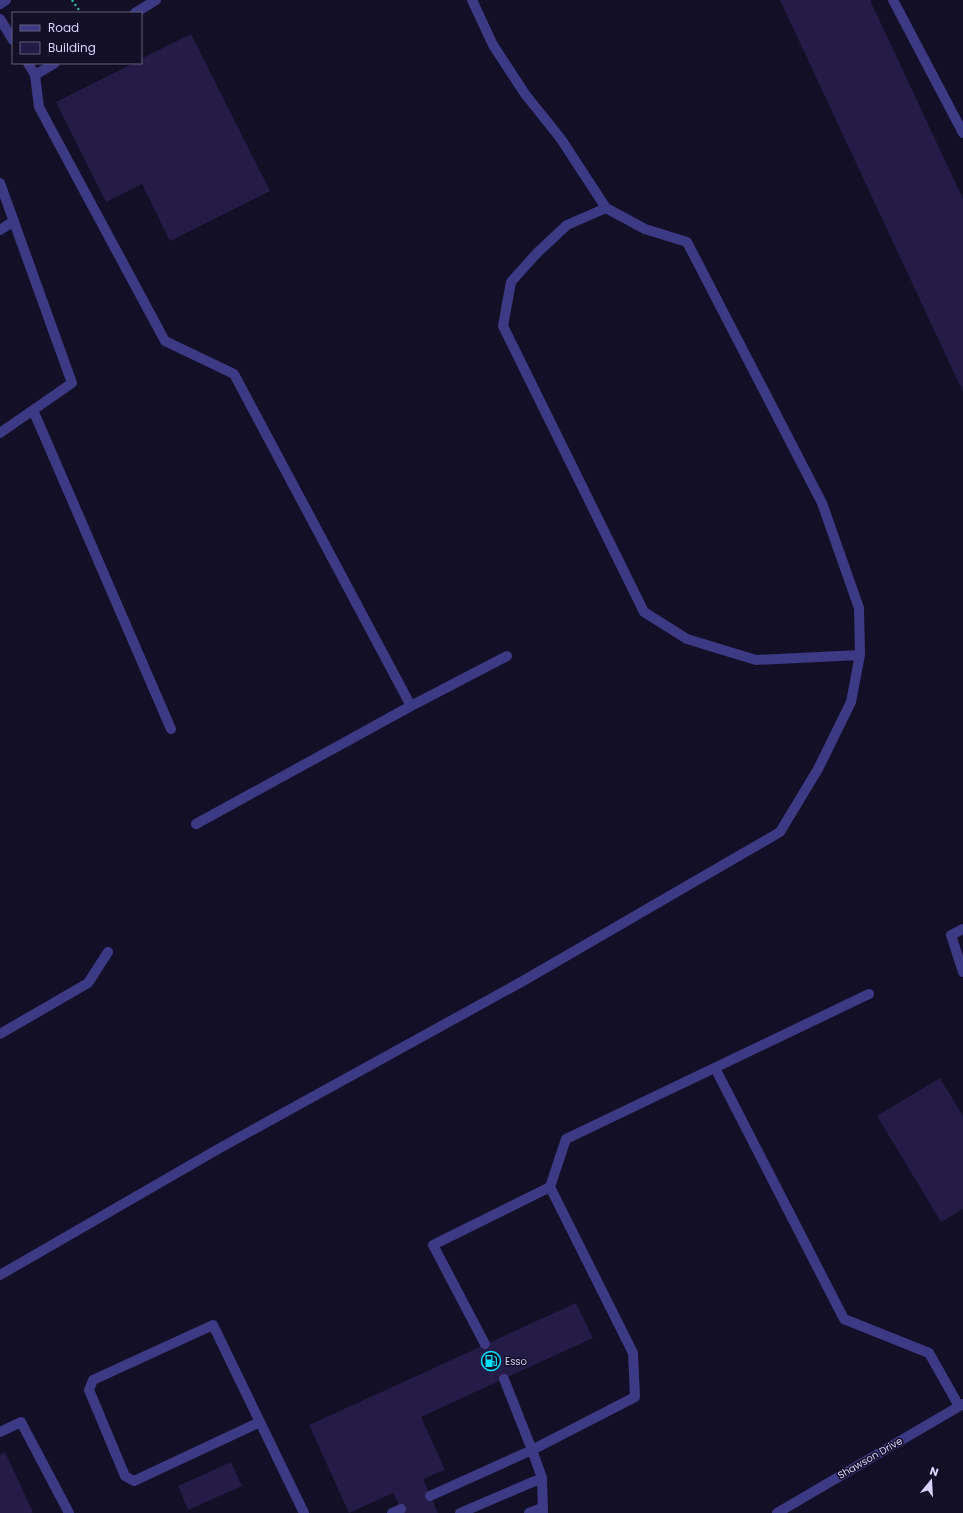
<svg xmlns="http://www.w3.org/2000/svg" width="963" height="1513" font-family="Poppins,sans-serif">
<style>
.building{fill:#241b47}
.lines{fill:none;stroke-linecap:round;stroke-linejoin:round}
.path{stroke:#2fb8b0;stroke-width:2.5;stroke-dasharray:2 3;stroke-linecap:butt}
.service{stroke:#3d3a85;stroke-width:10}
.minor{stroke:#3d3a85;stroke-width:10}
.tertiary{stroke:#3d3a85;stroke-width:10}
.labels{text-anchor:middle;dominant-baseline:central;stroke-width:3;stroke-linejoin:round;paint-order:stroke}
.poi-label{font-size:10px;fill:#d9d4ff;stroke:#130f26;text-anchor:start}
.street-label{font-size:10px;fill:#d9d4ff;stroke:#130f26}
</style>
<rect width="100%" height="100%" fill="#130f26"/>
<!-- building -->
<path class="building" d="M 780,0 L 870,0 L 963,199 L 963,392 Z
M 191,34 L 270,191 L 170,241 L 142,184 L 106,202 L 56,102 L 134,63 L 141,63 L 141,59 Z
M 940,1078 L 963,1116 L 963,1209 L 941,1222 L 877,1116 Z
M 576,1303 L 593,1338 L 421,1417 L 445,1470 L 423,1479 L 438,1513 L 403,1513 L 393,1493 L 349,1513 L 309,1425 Z
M 5,1452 L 33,1512 L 31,1513 L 0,1513 L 0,1454 Z
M 231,1462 L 242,1486 L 188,1510 L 178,1486 Z"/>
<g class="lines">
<!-- path -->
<path class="path" d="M 72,0 L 81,13"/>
<!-- service -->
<path class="service" d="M 893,0 L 963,133
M 135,13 L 156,0
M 0,19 L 13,40
M 28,63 L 35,75 L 55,63
M 35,75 L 39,107 L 165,341 L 234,374 L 411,706
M 0,183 L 72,383 L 0,433
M 606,208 L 567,225 L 537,253 L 511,282 L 503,326 L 644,612 L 687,639 L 756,660 L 860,655
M 0,230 L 14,221
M 33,410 L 171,729
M 196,824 L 411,706 L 507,656
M 963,929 L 951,935 L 963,972
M 0,1034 L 88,983 L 108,952
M 715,1068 L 844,1319 L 929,1353 L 959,1406
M 550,1187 L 566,1139 L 869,994
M 0,1275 L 220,1148 L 523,981 L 780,832 L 818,769 L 851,702 L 860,655 L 859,608 L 822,503 L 687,242 L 645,229 L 606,208 L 561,139 L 525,94 L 493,45 L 472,0
M 504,1379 L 532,1450 L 542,1478 L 543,1513
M 260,1422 L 134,1481 L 125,1476 L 89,1390 L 93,1380 L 213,1325 L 304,1513
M 0,1432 L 21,1422 L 69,1513
M 430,1496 L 532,1450 L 635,1397 L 633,1353 L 550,1187 L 433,1245 L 485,1344
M 392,1513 L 401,1509
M 460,1513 L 542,1478
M 529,1513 L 542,1508"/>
<!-- minor -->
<path class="minor" d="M 777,1513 L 963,1404"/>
<!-- tertiary -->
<path class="tertiary" d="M 0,4 L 6,0"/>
</g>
<!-- icons -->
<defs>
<symbol id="fuel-ring" viewBox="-11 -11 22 22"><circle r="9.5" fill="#130f26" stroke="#00e5ff" stroke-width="1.5"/><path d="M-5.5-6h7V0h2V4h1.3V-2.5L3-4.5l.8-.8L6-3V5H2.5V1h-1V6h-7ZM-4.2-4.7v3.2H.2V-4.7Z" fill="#00e5ff"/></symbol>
</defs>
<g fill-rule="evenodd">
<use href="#fuel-ring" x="480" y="1350" width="22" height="22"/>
</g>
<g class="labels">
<!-- poi labels -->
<g class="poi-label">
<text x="505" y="1361">Esso</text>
</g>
<!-- street labels -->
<g class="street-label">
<text transform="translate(870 1458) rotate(-30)">Shawson Drive</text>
</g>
</g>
<!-- legend -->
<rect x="12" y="12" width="130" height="52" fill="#130f26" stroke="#625e7d"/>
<rect x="20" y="25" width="20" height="6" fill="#3d3a85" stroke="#625e7d"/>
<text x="48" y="32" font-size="12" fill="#d9d4ff">Road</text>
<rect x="20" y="42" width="20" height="12" fill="#241b47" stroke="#625e7d"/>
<text x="48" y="52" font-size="12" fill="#d9d4ff">Building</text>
<!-- north arrow -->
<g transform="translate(931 1481) rotate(18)" stroke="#130f26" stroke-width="3" paint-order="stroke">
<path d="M0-3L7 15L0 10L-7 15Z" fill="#d9d4ff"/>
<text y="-6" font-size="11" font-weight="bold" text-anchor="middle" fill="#d9d4ff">N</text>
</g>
</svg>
